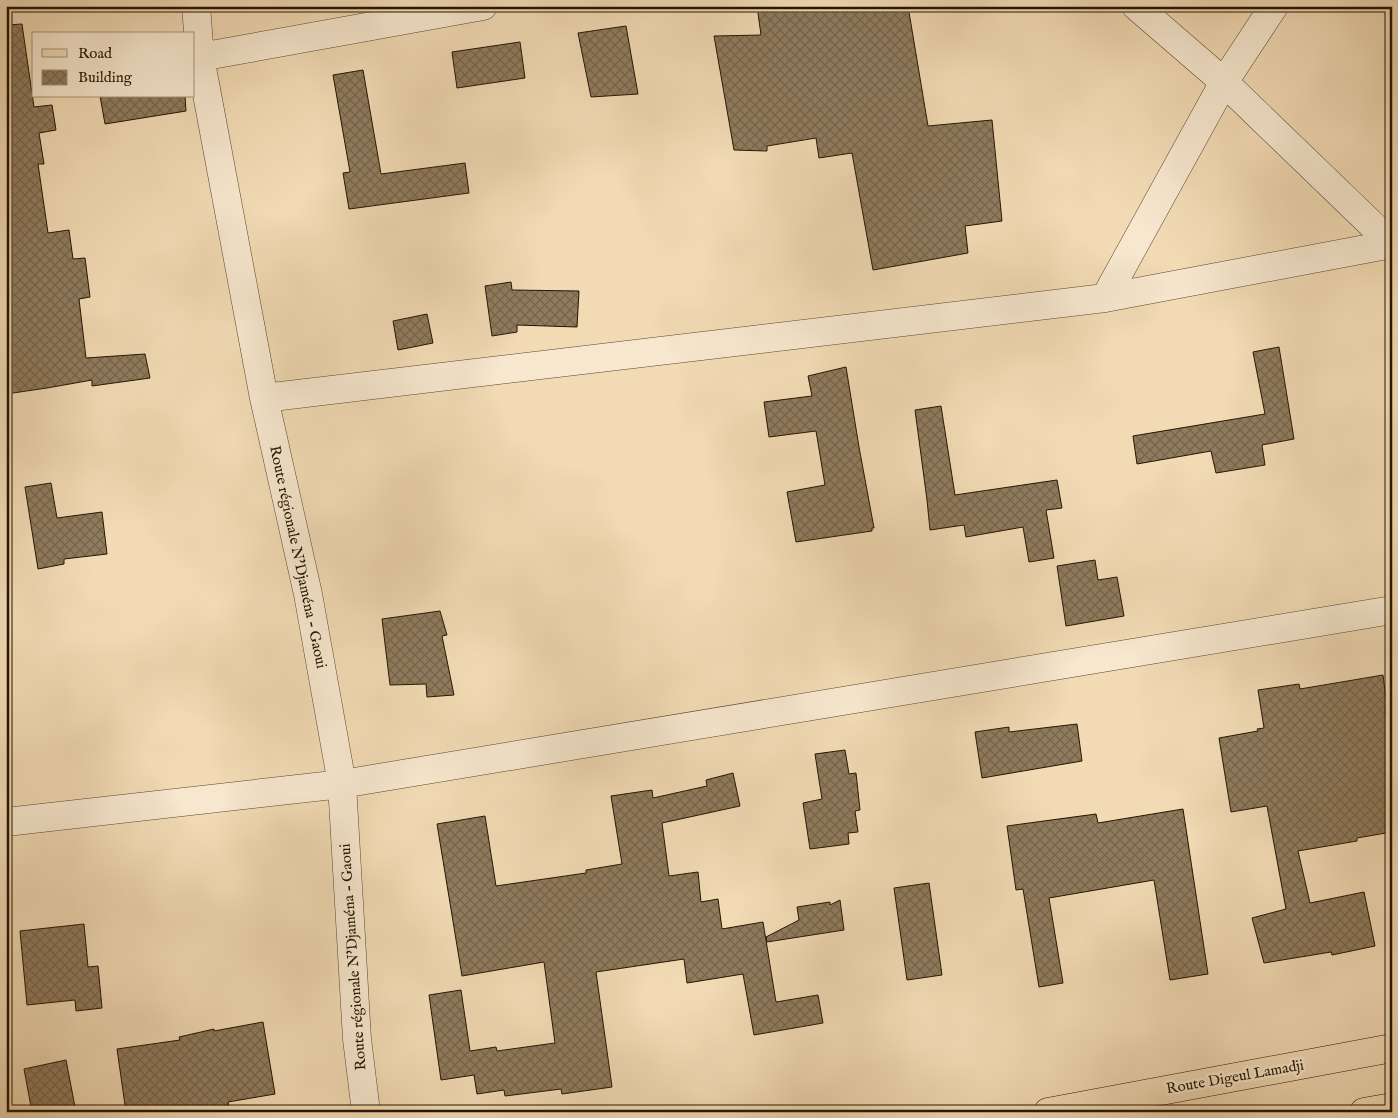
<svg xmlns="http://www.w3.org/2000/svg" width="1398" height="1118" font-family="'IM FELL English',serif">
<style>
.building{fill:url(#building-cross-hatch);stroke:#251500}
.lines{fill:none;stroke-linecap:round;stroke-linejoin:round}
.minor-casing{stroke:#58462d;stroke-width:29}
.major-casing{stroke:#251500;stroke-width:29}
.minor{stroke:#f6e7ce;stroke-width:28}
.major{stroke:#f1dab4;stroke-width:28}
.labels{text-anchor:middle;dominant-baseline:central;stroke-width:5;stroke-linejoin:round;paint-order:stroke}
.street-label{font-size:15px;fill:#251500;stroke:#f6e7ce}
</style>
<defs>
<pattern id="building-cross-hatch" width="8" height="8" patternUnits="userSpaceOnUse" patternTransform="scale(1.25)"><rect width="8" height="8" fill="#8f7b5e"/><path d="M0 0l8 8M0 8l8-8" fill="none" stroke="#75644b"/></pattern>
</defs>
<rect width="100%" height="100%" fill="#f1dab4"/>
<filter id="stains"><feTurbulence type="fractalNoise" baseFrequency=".004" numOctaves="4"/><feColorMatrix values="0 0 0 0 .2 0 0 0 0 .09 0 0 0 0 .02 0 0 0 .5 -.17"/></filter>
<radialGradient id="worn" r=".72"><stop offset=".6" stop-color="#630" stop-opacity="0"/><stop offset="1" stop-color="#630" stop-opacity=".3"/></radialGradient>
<!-- building -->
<path class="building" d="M 757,6 L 908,6 L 928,126 L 992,120 L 1002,221 L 965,226 L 968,253 L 873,270 L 852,153 L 819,158 L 816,138 L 767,146 L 767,151 L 734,150 L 714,36 L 761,35 Z
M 22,24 L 34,107 L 52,105 L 56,130 L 39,133 L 44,164 L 38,164 L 48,233 L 69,230 L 73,259 L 85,258 L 90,297 L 79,299 L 86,358 L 145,354 L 150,378 L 92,386 L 92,380 L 47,388 L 6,394 L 6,25 Z
M 626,26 L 638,94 L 591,97 L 578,33 Z
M 520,42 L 525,78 L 457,88 L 452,52 Z
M 363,70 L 381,174 L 465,163 L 469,193 L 349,209 L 343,173 L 350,172 L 333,75 Z
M 100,96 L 185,96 L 186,111 L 105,124 Z
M 511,282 L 512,290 L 579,291 L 577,327 L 517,325 L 517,332 L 492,336 L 485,286 Z
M 427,314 L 433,343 L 398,350 L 393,321 Z
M 1279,347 L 1294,439 L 1262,445 L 1265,465 L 1216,473 L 1211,451 L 1137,464 L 1133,436 L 1265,414 L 1253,352 Z
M 846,367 L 859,447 L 874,528 L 872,528 L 872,531 L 796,542 L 787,492 L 825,485 L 816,431 L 769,437 L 764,402 L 812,396 L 808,376 Z
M 941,406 L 955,495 L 1057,480 L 1062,508 L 1046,510 L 1054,558 L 1029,562 L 1023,527 L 966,537 L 964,525 L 930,530 L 927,500 L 915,410 Z
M 51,483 L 57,518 L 102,512 L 107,554 L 64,559 L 64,564 L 38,569 L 25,487 Z
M 1095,560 L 1098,580 L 1117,577 L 1124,616 L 1066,626 L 1057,566 Z
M 440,611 L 447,635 L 442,636 L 454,695 L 427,697 L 426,684 L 390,685 L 382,619 Z
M 1383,675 L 1387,707 L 1385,707 L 1392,757 L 1392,832 L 1357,838 L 1357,841 L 1298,851 L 1310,903 L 1364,892 L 1375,946 L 1332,955 L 1331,952 L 1264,963 L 1252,918 L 1286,909 L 1267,806 L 1231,812 L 1219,738 L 1258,731 L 1257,729 L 1264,728 L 1258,690 L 1299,684 L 1300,689 Z
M 1077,724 L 1082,761 L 982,778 L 975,732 L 1009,727 L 1009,732 Z
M 845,750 L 849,774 L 856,773 L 860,810 L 855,811 L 858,832 L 848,833 L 849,844 L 810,849 L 803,803 L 822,799 L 815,754 Z
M 733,773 L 740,806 L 662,823 L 669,876 L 698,872 L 701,902 L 718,899 L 722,929 L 763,922 L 776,1002 L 818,995 L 823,1023 L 754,1035 L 743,974 L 687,983 L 684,959 L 596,972 L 612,1087 L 562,1094 L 561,1089 L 505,1096 L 504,1090 L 477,1094 L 474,1075 L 441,1080 L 429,995 L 461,990 L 470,1051 L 496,1047 L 497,1051 L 555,1043 L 544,962 L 462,976 L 437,824 L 485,816 L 496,886 L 586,873 L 586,870 L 622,864 L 611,796 L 652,790 L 653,798 L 707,786 L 706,780 Z
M 1183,809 L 1208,974 L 1170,980 L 1154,880 L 1049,898 L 1063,983 L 1039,987 L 1023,889 L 1016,890 L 1007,826 L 1096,814 L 1098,823 Z
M 929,883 L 942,975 L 907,980 L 894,888 Z
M 840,900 L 844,930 L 767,942 L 766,937 L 799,920 L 797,907 L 830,902 L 830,905 Z
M 84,924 L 88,967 L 98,966 L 102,1008 L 76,1011 L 75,1000 L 27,1005 L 20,931 Z
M 263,1022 L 275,1094 L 228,1102 L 230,1112 L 126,1112 L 117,1049 L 180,1040 L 179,1037 L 214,1029 L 214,1031 Z
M 66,1060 L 76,1112 L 32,1112 L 24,1069 Z"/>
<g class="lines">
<defs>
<path id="minor" d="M 196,6 L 200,57 L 264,398 L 308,594 L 342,784 L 357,1039 L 366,1112
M 1136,6 L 1224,82 L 1392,244
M 200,57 L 483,6
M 1105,298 L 1224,82 L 1274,6
M 264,398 L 1105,298 L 1392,244
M 6,822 L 342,784 L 1392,610"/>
<path id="major" d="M 1048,1112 L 1392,1048
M 1364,1112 L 1392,1107"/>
</defs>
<!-- minor casing -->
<use href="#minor" class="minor-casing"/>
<!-- major casing -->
<use href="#major" class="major-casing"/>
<!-- minor -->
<use href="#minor" class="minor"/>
<!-- major -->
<use href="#major" class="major"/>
</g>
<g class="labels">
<!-- street labels -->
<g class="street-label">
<text transform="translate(298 557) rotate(78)">Route régionale N'Djaména - Gaoui</text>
<text transform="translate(353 957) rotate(-94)">Route régionale N'Djaména - Gaoui</text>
<text transform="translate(1235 1077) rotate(-10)">Route Digeul Lamadji</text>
</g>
</g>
<!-- margin -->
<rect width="1398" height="1118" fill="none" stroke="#f1dab4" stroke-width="25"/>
<rect x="8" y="8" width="1383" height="1103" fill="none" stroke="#251500" stroke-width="2.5"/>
<rect x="12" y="12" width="1373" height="1093" fill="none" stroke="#251500"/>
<!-- legend -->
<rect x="32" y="32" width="162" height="65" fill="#f6e7ce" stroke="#a2937c"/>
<rect x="42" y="49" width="25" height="8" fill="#f1dab4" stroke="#a2937c"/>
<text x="78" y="58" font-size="15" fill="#251500">Road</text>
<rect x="42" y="70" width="25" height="15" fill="url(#building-cross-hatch)" stroke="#a2937c"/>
<text x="78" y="82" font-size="15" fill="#251500">Building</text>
<rect width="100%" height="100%" filter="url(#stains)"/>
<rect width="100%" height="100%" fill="url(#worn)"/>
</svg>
